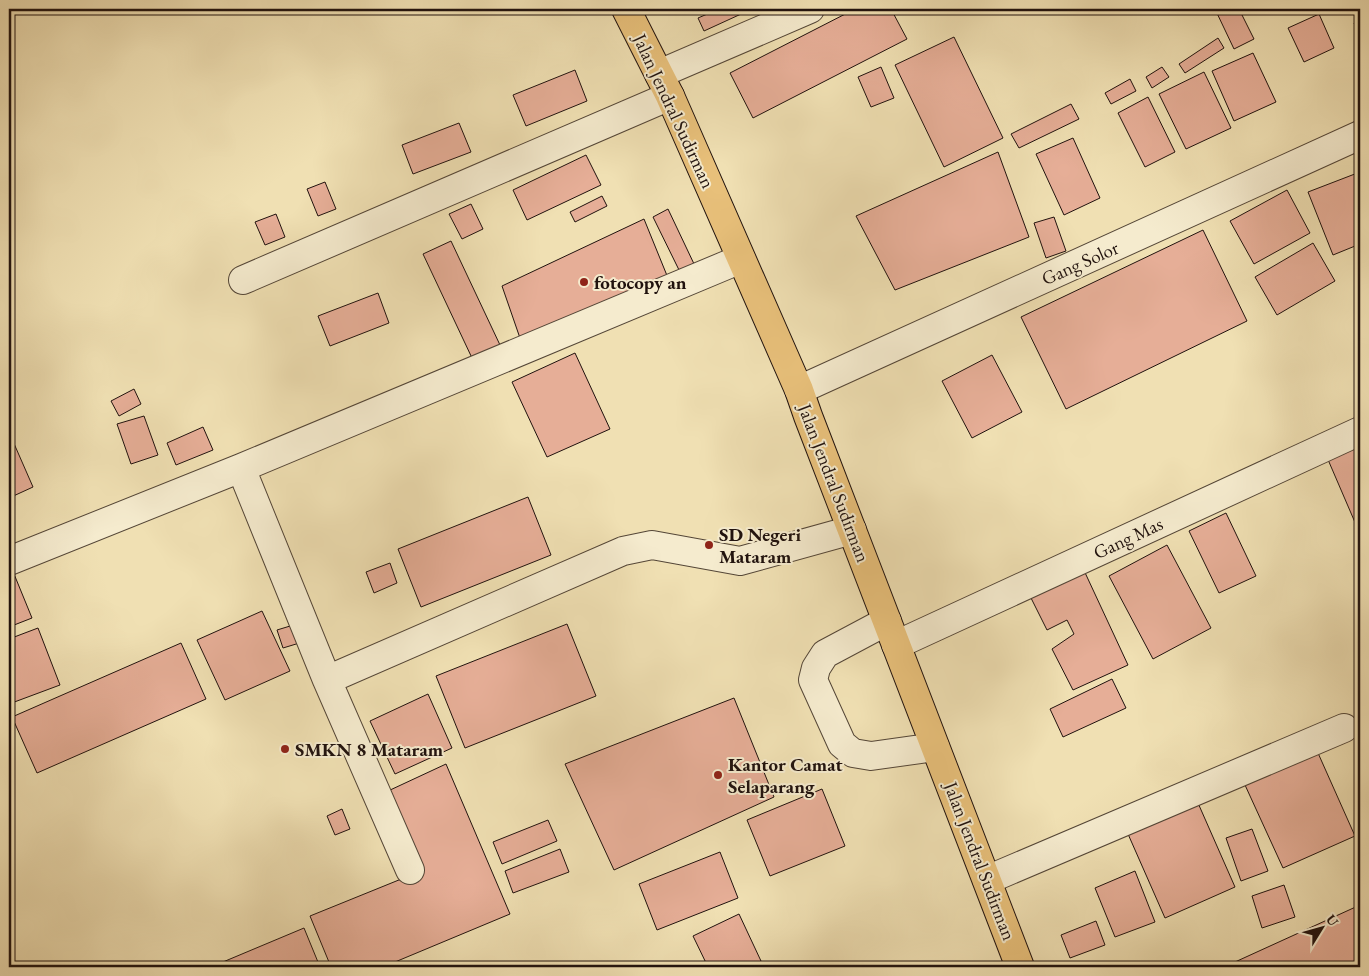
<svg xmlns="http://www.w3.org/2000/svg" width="1369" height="976" font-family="'EB Garamond',serif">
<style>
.building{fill:#e6ae97;stroke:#20120e}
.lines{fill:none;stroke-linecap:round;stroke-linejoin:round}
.minor-casing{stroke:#544637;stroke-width:30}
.highway-casing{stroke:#20120e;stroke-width:30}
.minor{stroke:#f5ebce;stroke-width:28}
.highway{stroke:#e8c07a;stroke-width:28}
.poi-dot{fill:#8f2418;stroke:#f5ebce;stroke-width:2}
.labels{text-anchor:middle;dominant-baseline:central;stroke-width:4;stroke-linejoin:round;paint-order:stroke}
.street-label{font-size:19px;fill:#20120e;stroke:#f5ebce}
.poi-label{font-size:19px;font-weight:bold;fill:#20120e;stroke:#f5ebce;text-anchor:start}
</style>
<rect width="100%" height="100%" fill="#f0e0b3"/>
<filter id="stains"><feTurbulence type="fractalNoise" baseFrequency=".004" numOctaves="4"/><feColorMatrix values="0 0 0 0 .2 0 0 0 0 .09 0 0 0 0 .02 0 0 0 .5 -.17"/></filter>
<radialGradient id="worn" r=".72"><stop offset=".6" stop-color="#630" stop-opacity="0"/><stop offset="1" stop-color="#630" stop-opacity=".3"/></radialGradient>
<!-- building -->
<path class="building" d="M 719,9 L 752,9 L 704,31 L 698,18 Z
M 855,9 L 891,9 L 907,39 L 753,118 L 730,73 Z
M 1215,9 L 1239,9 L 1254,39 L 1234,49 Z
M 1319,14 L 1334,48 L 1304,62 L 1288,28 Z
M 1360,20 L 1360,36 L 1354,23 Z
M 954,37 L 1003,138 L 944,167 L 895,65 Z
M 1218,38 L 1224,48 L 1185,73 L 1179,64 Z
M 1253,53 L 1276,102 L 1234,121 L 1212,71 Z
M 881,67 L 894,98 L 871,107 L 858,77 Z
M 1162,67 L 1169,77 L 1152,88 L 1146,77 Z
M 575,70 L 587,101 L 526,126 L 513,95 Z
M 1204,72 L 1231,128 L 1186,149 L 1159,94 Z
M 1130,79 L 1136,91 L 1111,104 L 1105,93 Z
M 1148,97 L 1175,152 L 1145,167 L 1118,113 Z
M 1071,104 L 1079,119 L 1019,148 L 1011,134 Z
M 459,123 L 471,152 L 413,174 L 402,145 Z
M 1073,138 L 1100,198 L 1064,215 L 1036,154 Z
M 998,152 L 1029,237 L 895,290 L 856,216 Z
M 586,155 L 601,185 L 527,220 L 513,190 Z
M 1360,172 L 1360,244 L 1333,255 L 1308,192 Z
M 325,182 L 336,209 L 318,216 L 307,189 Z
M 1287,190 L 1310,233 L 1254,264 L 1230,221 Z
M 602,196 L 607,206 L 575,222 L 570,212 Z
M 471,204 L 483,229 L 462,239 L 449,214 Z
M 668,209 L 695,266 L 680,272 L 653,217 Z
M 276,214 L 285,237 L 265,245 L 255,222 Z
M 1054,217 L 1066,251 L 1046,258 L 1034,223 Z
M 644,219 L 668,278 L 521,341 L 502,286 Z
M 1203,230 L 1247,321 L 1066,409 L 1021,317 Z
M 451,241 L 500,345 L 472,358 L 423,254 Z
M 1313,243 L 1335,281 L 1277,315 L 1255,277 Z
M 378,293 L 389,323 L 330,346 L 318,316 Z
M 575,353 L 610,429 L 547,457 L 512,382 Z
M 992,355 L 1022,412 L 972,438 L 942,381 Z
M 134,389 L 141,404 L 119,416 L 111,401 Z
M 144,416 L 158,455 L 131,464 L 117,424 Z
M 203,427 L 213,450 L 176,465 L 167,443 Z
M 12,439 L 33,487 L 9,498 L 9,441 Z
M 1360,440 L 1360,534 L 1326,455 Z
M 528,497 L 551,555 L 421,607 L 398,549 Z
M 1226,513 L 1256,576 L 1219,593 L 1189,531 Z
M 1167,545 L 1211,628 L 1153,659 L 1109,576 Z
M 390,563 L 397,583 L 374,593 L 366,572 Z
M 1081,564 L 1128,665 L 1073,690 L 1052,649 L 1074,634 L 1067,620 L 1047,630 L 1027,590 Z
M 14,574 L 32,618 L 9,627 L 9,577 Z
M 262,611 L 290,671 L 225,700 L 197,640 Z
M 300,623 L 306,641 L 283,648 L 277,630 Z
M 567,624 L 596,696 L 465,748 L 436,676 Z
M 38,628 L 60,685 L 9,704 L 9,639 Z
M 181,643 L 206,699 L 37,773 L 12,717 Z
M 1112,679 L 1126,708 L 1063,737 L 1050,709 Z
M 428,694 L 452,748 L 395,774 L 370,721 Z
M 734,698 L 774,797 L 614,870 L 565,764 Z
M 1318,753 L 1355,836 L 1283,868 L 1245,785 Z
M 446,764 L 510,914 L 383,967 L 331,967 L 310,916 L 421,871 L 388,791 Z
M 822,789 L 845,846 L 770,876 L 747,820 Z
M 1198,803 L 1235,887 L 1165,918 L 1128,834 Z
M 342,809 L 350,829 L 335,835 L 327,816 Z
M 548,820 L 557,841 L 502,864 L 493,842 Z
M 1252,829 L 1268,871 L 1241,881 L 1226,838 Z
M 560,849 L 569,872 L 513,893 L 505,871 Z
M 720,852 L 738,898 L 657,930 L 639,884 Z
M 1135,871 L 1155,922 L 1115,937 L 1095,888 Z
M 1284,885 L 1295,917 L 1262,928 L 1252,896 Z
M 1360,905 L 1360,967 L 1224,967 Z
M 739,914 L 761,961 L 749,967 L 708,967 L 693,936 Z
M 1096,921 L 1105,945 L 1070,958 L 1061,935 Z
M 304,928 L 320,967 L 211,967 Z"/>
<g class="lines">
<defs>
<path id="minor" d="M 659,74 L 810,9
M 243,280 L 670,96
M 799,390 L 1360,135
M 241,468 L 327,680 L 410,870
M 9,561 L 241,468 L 741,259
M 887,621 L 825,654 L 816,668 L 813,680 L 842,744 L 853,753 L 871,756 L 935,747
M 896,645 L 1360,431
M 327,680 L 623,551 L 652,545 L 740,561 L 852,530
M 987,880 L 1344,728"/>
<path id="highway" d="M 626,9 L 670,96 L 799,390 L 808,416 L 1020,967"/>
</defs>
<!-- minor casing -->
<use href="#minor" class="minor-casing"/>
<!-- highway casing -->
<use href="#highway" class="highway-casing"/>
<!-- minor -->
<use href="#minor" class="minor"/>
<!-- highway -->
<use href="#highway" class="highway"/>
</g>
<!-- markers -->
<g class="poi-dot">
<circle cx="584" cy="282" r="5"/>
<circle cx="709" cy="545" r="5"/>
<circle cx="285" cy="749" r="5"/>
<circle cx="718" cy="775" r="5"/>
</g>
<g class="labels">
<!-- street labels -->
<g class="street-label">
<text transform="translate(674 111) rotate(65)">Jalan Jendral Sudirman</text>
<text transform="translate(1080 263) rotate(-24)">Gang Solor</text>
<text transform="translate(834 483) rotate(69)">Jalan Jendral Sudirman</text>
<text transform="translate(1128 538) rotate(-25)">Gang Mas</text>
<text transform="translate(980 861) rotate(69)">Jalan Jendral Sudirman</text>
</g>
<!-- poi labels -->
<g class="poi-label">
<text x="594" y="282">fotocopy an</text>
<text x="719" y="534">SD Negeri<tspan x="719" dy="22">Mataram</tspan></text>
<text x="295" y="749">SMKN 8 Mataram</text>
<text x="728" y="764">Kantor Camat<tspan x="728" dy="22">Selaparang</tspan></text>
</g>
</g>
<!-- margin -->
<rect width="1369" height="976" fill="none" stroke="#f0e0b3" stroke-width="30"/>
<rect x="10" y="10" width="1349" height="956" fill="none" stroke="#20120e" stroke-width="2.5"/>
<rect x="15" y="15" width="1339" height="946" fill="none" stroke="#20120e"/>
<!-- north arrow -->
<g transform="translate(1322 928) rotate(53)" stroke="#f5ebce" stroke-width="4" paint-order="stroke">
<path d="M0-4L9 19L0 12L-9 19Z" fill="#20120e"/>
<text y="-8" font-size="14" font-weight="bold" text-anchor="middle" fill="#20120e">U</text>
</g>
<rect width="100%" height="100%" filter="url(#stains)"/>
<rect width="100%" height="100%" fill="url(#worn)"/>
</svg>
